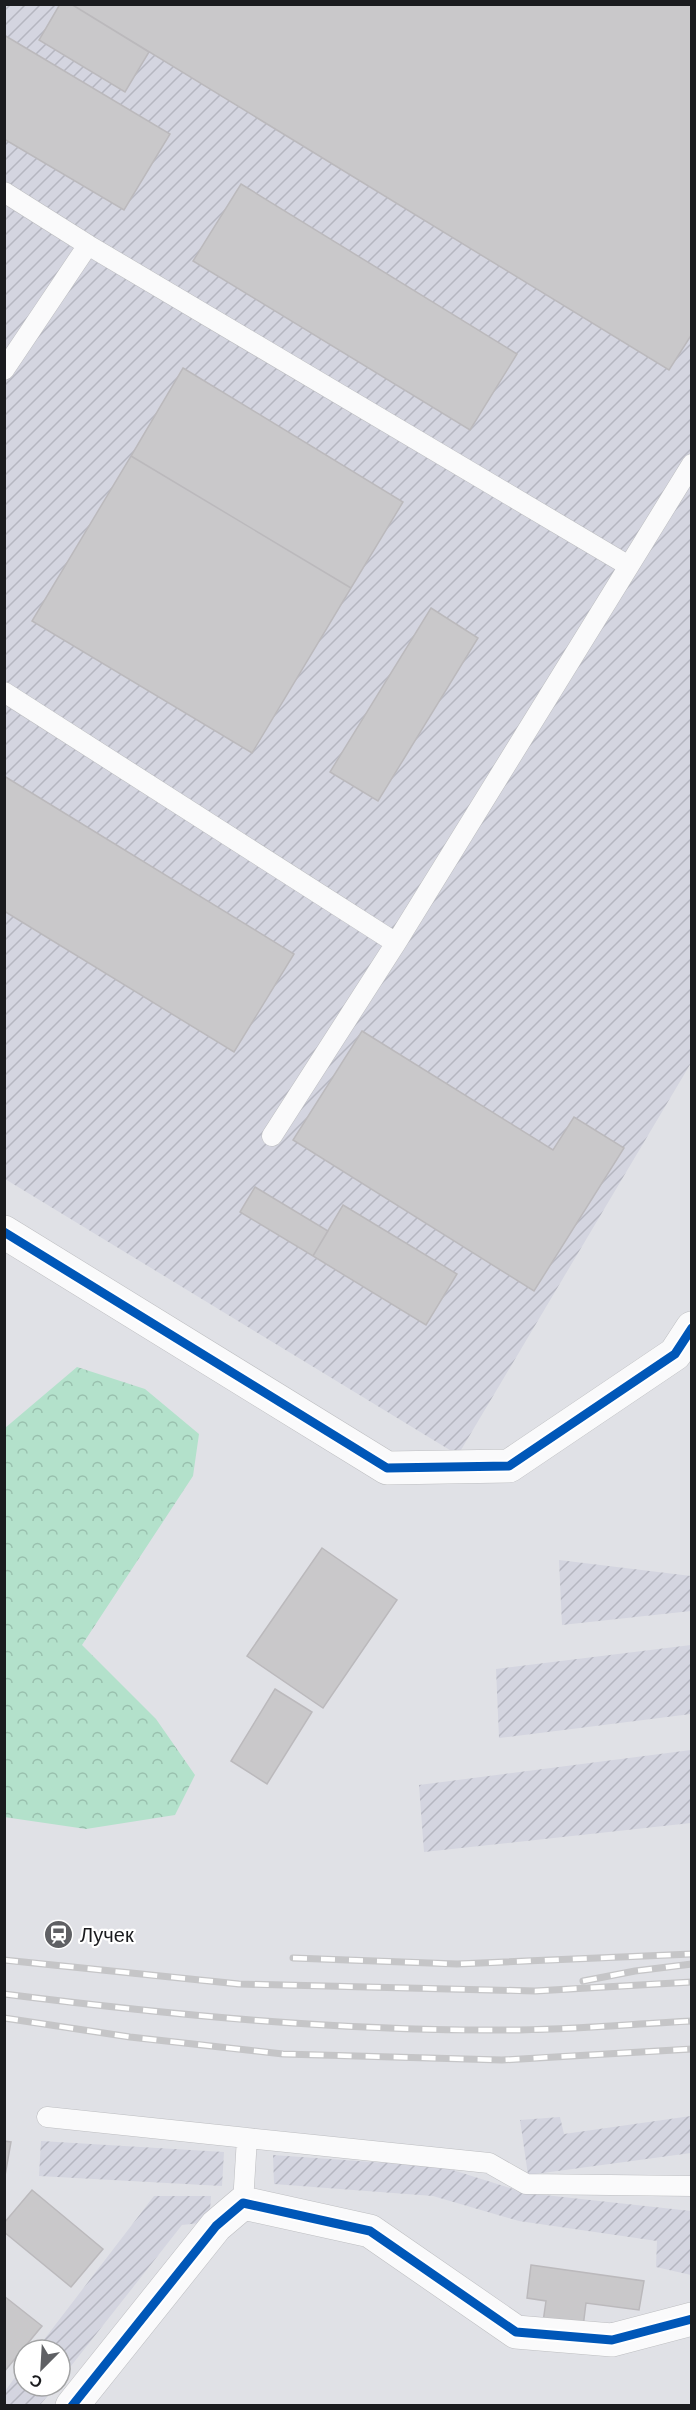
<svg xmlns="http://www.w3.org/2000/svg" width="696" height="2410" font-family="'DM Sans',sans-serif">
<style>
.industrial{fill:url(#industrial-furrows)}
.forest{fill:url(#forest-crowns)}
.building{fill:#c9c8ca;stroke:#bbb9bc;stroke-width:1.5}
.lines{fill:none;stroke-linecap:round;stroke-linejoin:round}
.lane-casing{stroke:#bdbec1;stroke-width:21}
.street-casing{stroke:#bdbec1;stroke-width:34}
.lane{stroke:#fafafb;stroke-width:20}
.street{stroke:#fafafb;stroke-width:33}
.rail-casing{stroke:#c5c5c7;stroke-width:7}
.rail{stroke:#fff;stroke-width:4.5;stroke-dasharray:14;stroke-linecap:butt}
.cycleway-casing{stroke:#fff;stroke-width:13}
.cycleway{stroke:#0057b8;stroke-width:9}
.labels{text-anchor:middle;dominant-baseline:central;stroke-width:4.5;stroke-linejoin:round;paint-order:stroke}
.poi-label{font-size:20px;fill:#1a1b1e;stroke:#fff;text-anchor:start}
</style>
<defs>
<pattern id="industrial-furrows" width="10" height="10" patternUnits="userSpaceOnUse" patternTransform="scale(1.5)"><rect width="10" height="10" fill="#d4d5e0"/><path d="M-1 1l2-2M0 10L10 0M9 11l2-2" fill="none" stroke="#b5b6c0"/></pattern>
<pattern id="forest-crowns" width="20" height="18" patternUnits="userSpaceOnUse" patternTransform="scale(1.5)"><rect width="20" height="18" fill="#b3e1cb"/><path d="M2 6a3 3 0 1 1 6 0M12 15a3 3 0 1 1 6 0" fill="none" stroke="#99c0ae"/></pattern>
</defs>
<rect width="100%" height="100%" fill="#e0e1e6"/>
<!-- industrial -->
<path class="industrial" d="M 4,5 L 691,5 L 691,1063 L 458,1455 L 5,1179 Z
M 559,1560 L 691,1576 L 691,1611 L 562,1625 Z
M 691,1645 L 691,1714 L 499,1738 L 496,1669 Z
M 691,1750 L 691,1823 L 424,1852 L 419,1785 Z
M 691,2116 L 691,2153 L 528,2175 L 520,2120 L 560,2117 L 564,2134 Z
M 41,2141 L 224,2152 L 222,2186 L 39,2176 Z
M 273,2155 L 443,2167 L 526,2193 L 691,2211 L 691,2275 L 656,2267 L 657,2241 L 519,2221 L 433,2196 L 274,2184 Z
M 154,2196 L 211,2196 L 209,2222 L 182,2225 L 60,2380 L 60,2350 L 36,2350 Z
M 24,2365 L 24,2386 L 56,2386 L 40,2405 L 5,2405 L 5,2391 Z"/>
<!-- forest -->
<path class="forest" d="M 77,1367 L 145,1389 L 199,1434 L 193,1476 L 82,1645 L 156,1719 L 195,1775 L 175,1815 L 86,1829 L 4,1817 L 5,1428 Z"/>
<!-- building -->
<path class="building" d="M 60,4 L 71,4 L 149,52 L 125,92 L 39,40 Z
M 71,4 L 692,4 L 692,334 L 669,370 Z
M 4,35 L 170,134 L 124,210 L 4,139 Z
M 241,184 L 517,354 L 470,430 L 193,261 Z
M 183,368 L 403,502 L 351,588 L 131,456 Z
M 131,456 L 351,588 L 252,753 L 32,621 Z
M 431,608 L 478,638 L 378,801 L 330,772 Z
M 4,776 L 294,954 L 234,1052 L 4,911 Z
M 362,1031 L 553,1150 L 574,1117 L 624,1148 L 534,1291 L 293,1140 Z
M 255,1187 L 328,1231 L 313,1256 L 240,1212 Z
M 343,1205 L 457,1274 L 426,1325 L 313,1256 Z
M 322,1548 L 397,1600 L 323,1708 L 247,1656 Z
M 275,1689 L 312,1712 L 267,1784 L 231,1761 Z
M 4,2141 L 11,2142 L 4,2181 Z
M 32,2190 L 103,2249 L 71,2287 L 4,2232 L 4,2223 Z
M 531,2265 L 644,2281 L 639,2310 L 586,2303 L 583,2327 L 543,2322 L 546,2301 L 527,2298 Z
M 4,2296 L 42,2326 L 4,2372 Z"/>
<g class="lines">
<defs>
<path id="lane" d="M 4,192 L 88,245 L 629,566
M 4,370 L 88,245
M 4,692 L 396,943
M 272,1136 L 396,943 L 692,464
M 47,2117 L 247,2138 L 243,2203
M 247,2138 L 489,2163 L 526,2184 L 692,2186"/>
<path id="street" d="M 4,1232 L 387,1468 L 509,1466 L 675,1354 L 692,1328
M 72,2406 L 216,2226 L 243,2203 L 370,2231 L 516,2332 L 612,2340 L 692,2319"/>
</defs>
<!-- lane casing -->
<use href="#lane" class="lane-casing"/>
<!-- street casing -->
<use href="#street" class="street-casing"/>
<!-- lane -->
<use href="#lane" class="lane"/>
<!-- street -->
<use href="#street" class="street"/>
<defs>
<path id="rail" d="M 293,1958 L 457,1964 L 692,1954
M 4,1960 L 239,1984 L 535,1991 L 692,1982
M 583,1981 L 635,1971 L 692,1964
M 4,1994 C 171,2015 338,2031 506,2030 C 568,2030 630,2024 692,2021
M 4,2018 L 130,2037 L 283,2054 L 502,2060 L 692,2049"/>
</defs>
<!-- rail casing -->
<use href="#rail" class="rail-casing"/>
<!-- rail -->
<use href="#rail" class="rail"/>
<defs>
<path id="cycleway" d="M 4,1232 L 387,1468 L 509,1466 L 675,1354 L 692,1328
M 72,2406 L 216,2226 L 243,2203 L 370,2231 L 516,2332 L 612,2340 L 692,2319"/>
</defs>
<!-- cycleway casing -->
<use href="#cycleway" class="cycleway-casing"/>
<!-- cycleway -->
<use href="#cycleway" class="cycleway"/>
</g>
<!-- icons -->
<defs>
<symbol id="station-disc" viewBox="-11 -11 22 22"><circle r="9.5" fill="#5f6064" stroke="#fff"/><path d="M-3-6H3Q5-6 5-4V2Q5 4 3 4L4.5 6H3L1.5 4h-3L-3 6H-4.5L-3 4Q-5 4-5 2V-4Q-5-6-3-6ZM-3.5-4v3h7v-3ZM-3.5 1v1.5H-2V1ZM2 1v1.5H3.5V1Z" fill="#fff"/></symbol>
</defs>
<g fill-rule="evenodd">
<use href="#station-disc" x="42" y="1918" width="33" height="33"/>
</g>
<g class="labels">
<!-- poi labels -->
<g class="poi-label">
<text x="80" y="1935">Лучек</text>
</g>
</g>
<!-- border -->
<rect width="696" height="2410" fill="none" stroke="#1a1b1e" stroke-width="12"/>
<!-- north arrow -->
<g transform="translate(42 2368) rotate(204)"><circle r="28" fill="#ffffff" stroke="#a3a4a5" stroke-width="1.5"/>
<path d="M0-4.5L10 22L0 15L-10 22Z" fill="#5f6064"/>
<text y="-9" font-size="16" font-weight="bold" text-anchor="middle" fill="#1a1b1e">С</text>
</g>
</svg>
